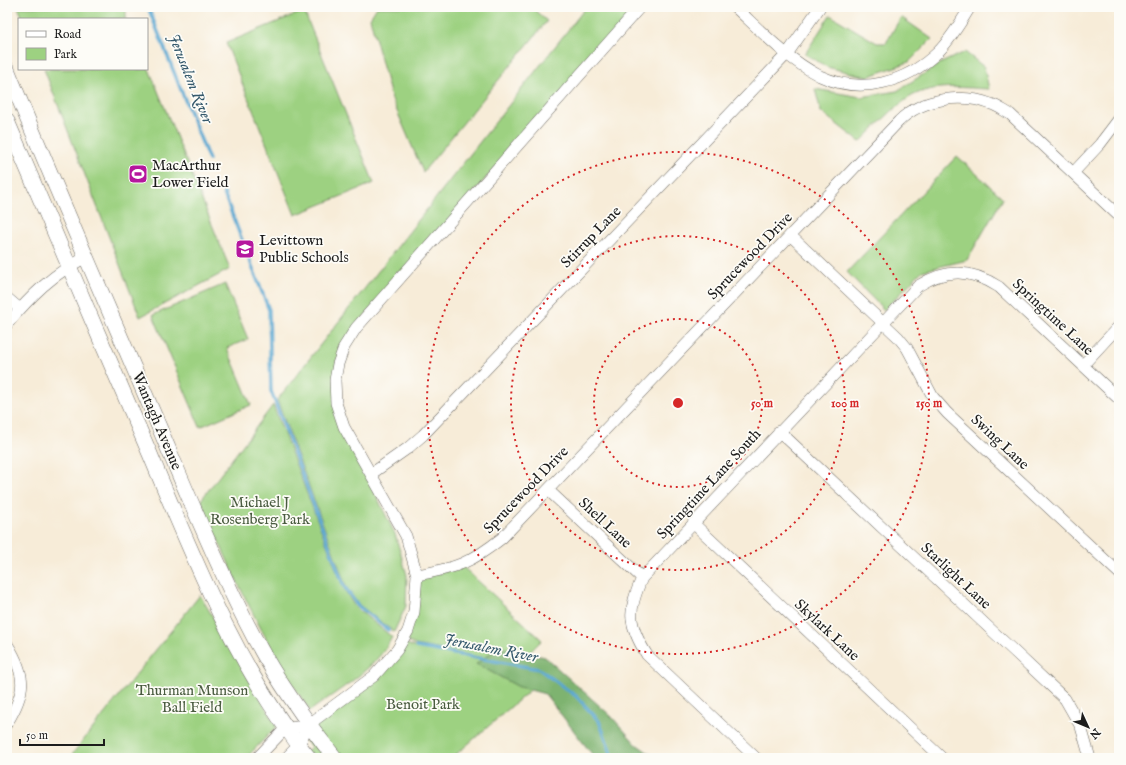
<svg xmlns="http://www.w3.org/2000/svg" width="1126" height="765" font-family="'IM FELL English',serif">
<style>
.green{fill:#9dd181;stroke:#5c764e}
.forest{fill:#7eb36f;stroke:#4d6846}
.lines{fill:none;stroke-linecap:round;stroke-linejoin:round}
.stream{stroke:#56a6d0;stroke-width:3.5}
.street-casing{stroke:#69655e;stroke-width:12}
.secondary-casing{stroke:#69655e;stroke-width:16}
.street{stroke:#fff;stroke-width:11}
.secondary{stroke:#fff;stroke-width:15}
.ring{fill:none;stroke:#d62828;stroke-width:2;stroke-dasharray:2 4}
.labels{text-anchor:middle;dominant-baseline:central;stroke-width:3.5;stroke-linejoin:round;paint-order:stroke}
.poi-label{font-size:15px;fill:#1c1c1c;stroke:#fdfcf7;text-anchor:start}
.street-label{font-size:15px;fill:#1c1c1c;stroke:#fdfcf7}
.park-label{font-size:15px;fill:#495b3f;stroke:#fdfcf7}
.water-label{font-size:16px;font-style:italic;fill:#365a6d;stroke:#fdfcf7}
.centre{fill:#d62828;stroke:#fdfcf7;stroke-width:2}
.ring-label{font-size:12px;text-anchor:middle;font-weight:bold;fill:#d62828;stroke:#fdfcf7;stroke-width:3.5;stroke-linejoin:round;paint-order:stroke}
</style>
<rect width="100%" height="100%" fill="#fdfcf7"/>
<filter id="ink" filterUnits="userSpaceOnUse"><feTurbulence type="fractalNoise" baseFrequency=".025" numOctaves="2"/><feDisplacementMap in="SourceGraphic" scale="8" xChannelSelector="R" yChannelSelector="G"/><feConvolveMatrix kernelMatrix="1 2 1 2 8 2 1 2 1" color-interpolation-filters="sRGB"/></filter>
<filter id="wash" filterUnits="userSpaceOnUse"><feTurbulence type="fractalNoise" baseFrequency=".012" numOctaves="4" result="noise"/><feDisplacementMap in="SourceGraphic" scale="16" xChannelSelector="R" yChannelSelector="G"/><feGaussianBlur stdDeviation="0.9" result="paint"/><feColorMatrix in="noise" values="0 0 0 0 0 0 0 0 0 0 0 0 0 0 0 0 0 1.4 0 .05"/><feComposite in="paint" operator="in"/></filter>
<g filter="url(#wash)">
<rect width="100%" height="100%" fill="#f7ecd8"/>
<!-- green -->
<path class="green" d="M 18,7 L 126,7 L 126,19 L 23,19 Z
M 377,7 L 531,7 L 547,21 L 423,172 L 391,97 L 370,18 Z
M 586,7 L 637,7 L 354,328 L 336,363 L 343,427 L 395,534 L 407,575 L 406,606 L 394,632 L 358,604 L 346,586 L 277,400 Z
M 304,11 L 374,183 L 295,215 L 226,43 Z
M 830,15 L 877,43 L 886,43 L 901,17 L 932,39 L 909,62 L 867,77 L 827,67 L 805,54 Z
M 965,52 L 984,67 L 989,89 C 965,88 939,84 916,94 C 899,101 874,129 860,142 L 821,112 L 815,89 L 861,97 L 897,91 L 941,63 Z
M 147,64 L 230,269 L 140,317 L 44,69 L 147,69 Z
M 957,156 L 1003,198 L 967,260 L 922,271 L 884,310 L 847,272 Z
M 225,284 L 248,339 L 227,348 L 251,405 L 200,427 L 153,315 Z
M 273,405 L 343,587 L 355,607 L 392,637 C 377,669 338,690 310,711 C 265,644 232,574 201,500 Z
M 463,567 L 542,640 L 518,664 L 415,645 L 404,640 L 419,577 Z
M 200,595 L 277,726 L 246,758 L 69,758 Z
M 403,643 L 415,647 L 537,671 L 543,679 L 452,758 L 300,758 L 311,747 L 300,733 L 374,677 Z"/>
<!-- forest -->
<path class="forest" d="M 499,647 L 545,657 L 611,716 L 636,744 L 656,758 L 595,758 L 545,694 L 519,687 L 476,664 Z"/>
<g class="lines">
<!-- stream -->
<path class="stream" d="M 148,7 L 209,160
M 223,191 L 269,310 L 271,391 L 344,586 L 357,605 L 388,630
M 416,647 L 539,669 L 576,696 L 599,721 L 613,758"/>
</g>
</g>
<g filter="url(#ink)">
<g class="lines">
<defs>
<path id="street" d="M 735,7 C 761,31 788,60 820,76 C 861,95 906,83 938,52 C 951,39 961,22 970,7
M 1073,173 L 1100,144 L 1119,119
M 790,235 L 898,337 L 907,348 L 933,397 L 947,413 L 1119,573
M 7,298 L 20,309
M 7,324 C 30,297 54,272 87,257
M 1083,365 L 1119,326
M 779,431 L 1065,699 L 1081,727 L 1090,758
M 371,474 L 408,448 L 423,435 L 787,54 L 820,7
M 548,490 L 642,578
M 693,523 L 942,758
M 417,575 L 406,536 L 344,427 L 336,403 L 335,380 L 338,364 L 344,347 L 356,328 L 640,7
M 7,644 C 27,676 26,692 7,723
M 257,758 L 285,729 L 308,725 L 374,676 L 397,650 L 408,631 L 414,612 L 417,575 C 456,568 471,563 502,538 L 899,121 C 922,98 962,93 991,104 C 998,106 1004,111 1010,114 L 1119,216
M 286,758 L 299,745 L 308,725
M 756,758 L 647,655 C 627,623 628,611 642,578 L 918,286 C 946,268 971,269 999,287 L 1119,399"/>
<path id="secondary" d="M 7,69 C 51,178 99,286 145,394 C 177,468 207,544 243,616 C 268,667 300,714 335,758
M 7,121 C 54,233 102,343 150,454 C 194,559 237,669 309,758"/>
</defs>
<!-- street casing -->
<use href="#street" class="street-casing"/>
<!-- secondary casing -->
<use href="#secondary" class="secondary-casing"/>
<!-- street -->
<use href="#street" class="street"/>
<!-- secondary -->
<use href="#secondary" class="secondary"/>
</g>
</g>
<!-- distance rings -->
<g class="ring">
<circle cx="678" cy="403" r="84"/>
<circle cx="678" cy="403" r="167"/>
<circle cx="678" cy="403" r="251"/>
</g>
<!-- icons -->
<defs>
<symbol id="stadium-square" viewBox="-11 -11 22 22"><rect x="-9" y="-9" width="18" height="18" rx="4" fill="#b5179e" stroke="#fdfcf7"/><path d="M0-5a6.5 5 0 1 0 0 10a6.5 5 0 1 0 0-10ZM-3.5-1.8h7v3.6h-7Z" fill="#fff"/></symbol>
<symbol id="school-square" viewBox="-11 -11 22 22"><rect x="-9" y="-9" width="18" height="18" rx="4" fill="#b5179e" stroke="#fdfcf7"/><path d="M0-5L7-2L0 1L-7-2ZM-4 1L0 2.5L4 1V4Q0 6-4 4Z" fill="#fff"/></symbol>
</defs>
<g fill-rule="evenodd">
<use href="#stadium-square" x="127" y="163" width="22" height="22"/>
<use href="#school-square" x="234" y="238" width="22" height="22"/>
</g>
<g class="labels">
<!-- poi labels -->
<g class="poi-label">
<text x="152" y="165">MacArthur<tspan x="152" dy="17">Lower Field</tspan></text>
<text x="259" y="240">Levittown<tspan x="259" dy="17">Public Schools</tspan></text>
</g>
<!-- street labels -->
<g class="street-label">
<text transform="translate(591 237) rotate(-46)">Stirrup Lane</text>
<text transform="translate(750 256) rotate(-46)">Sprucewood Drive</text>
<text transform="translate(1053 317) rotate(43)">Springtime Lane</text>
<text transform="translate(157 421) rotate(67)">Wantagh Avenue</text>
<text transform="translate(1000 442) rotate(43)">Swing Lane</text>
<text transform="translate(709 484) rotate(-47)">Springtime Lane South</text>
<text transform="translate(526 490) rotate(-46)">Sprucewood Drive</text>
<text transform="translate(605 523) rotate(43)">Shell Lane</text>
<text transform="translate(956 576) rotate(43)">Starlight Lane</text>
<text transform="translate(827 630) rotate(43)">Skylark Lane</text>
</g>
<!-- park labels -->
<g class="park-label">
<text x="260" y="502">Michael J<tspan x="260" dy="17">Rosenberg Park</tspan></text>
<text x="192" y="690">Thurman Munson<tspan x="192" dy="17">Ball Field</tspan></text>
<text x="423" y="704">Benoit Park</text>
</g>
<!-- water labels -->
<g class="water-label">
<text transform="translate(190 79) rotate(68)">Jerusalem River</text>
<text transform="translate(491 649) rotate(11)">Jerusalem River</text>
</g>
</g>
<circle cx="678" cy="403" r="6" class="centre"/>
<g class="ring-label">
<text x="762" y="407">50 m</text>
<text x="845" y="407">100 m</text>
<text x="929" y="407">150 m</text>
</g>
<!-- margin -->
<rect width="1126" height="765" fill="none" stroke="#fdfcf7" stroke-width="24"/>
<!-- legend -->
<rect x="18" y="18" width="130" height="52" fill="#fdfcf7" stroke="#a3a29f"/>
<rect x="26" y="31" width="20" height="6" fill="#ffffff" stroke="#a3a29f"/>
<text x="54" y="38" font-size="12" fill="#1c1c1c">Road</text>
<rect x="26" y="48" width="20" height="12" fill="#9dd181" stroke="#a3a29f"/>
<text x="54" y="58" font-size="12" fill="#1c1c1c">Park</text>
<!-- north arrow -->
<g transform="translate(1088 727) rotate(134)" stroke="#fdfcf7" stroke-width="3" paint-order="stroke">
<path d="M0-3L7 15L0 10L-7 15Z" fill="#1c1c1c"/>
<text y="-6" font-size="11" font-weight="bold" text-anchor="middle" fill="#1c1c1c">N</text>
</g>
<!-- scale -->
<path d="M20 739v6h84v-6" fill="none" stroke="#1c1c1c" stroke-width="2"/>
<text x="26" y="739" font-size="12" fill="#1c1c1c" stroke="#fdfcf7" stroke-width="3" paint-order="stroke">50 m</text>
</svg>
